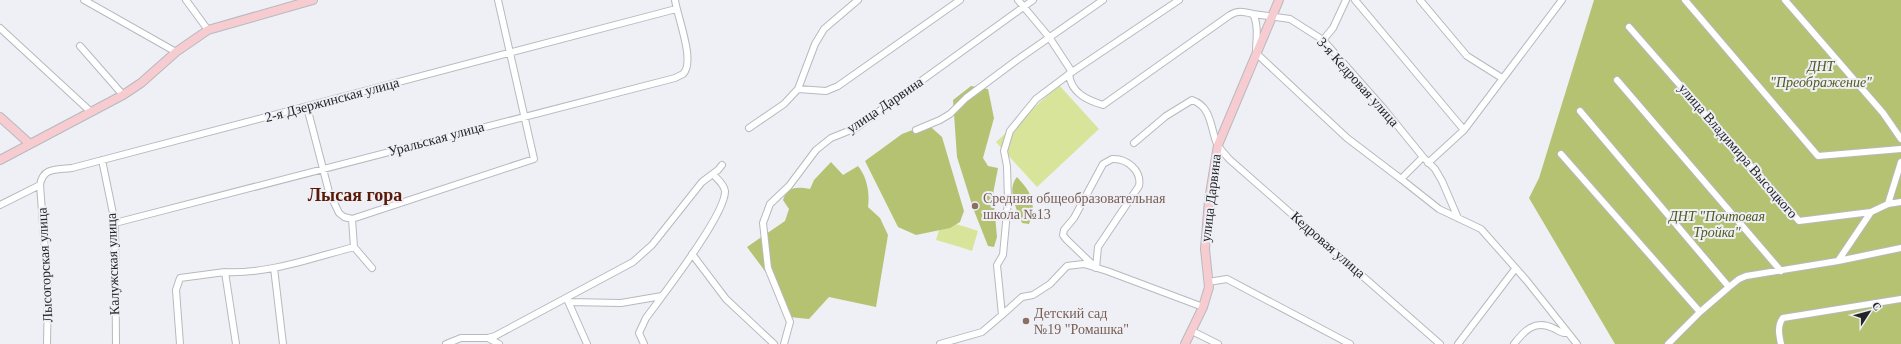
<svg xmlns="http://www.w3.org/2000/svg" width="1901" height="344" font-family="'Times New Roman',serif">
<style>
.green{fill:#d7e49a}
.forest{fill:#b5c272}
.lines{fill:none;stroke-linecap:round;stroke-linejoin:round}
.street-casing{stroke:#b7b9be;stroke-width:8}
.secondary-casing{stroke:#b7b9be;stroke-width:10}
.street{stroke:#fff;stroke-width:6}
.secondary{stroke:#f7ccd0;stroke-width:8}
.education-dot{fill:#8d6e63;stroke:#eff0f6;stroke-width:1.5}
.labels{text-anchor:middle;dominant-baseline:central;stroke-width:4;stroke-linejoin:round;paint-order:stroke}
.park-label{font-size:14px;font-style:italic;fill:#525a20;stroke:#eff0f6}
.street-label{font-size:14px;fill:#242527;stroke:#eff0f6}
.education-label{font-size:14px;fill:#785e54;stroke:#eff0f6;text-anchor:start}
.district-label{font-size:18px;font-weight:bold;fill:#5a1806;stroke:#eff0f6}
</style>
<rect width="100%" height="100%" fill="#eff0f6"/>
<!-- green -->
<path class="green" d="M 1059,85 L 1099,129 L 1037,187 L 996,142 Z
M 942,220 L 966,227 L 960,247 L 936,240 Z
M 966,227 L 978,231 L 972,251 L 960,247 Z"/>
<!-- forest -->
<path class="forest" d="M 1594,0 L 1901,0 L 1901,344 L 1615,344 L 1529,198 L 1539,178 Z
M 971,86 L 988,89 L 994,118 L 983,158 L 988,166 L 998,168 L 993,194 L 997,237 L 994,247 L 988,246 L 973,208 L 957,157 L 953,100 Z
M 923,126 L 932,128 L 942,137 L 964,211 L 960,222 L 950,228 L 916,235 L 898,227 L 865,161 L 902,134 Z
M 831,162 L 843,175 L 858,166 C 867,177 870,193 868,207 L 880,218 L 888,235 L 876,307 L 829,297 L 809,319 L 789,317 L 776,286 L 747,247 L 785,221 L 789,209 L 783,200 C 788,186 797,187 810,189 L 814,180 Z
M 1017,177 C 1032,193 1037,203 1029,224 L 1022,223 C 1017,210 1006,189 1017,177 Z"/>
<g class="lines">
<defs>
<path id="street" d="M 84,0 L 176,52
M 186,0 L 208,30
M 858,0 L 824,29 L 815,44 L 798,89 L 826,91 L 838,86 L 960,0
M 1018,0 L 1049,37 L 1072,72 L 1036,99 L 1010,131 L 1004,151 L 1007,166 L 1008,201 L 1003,255 L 997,265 L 1002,315 L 1022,297 L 1033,295 L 1050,284 L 1067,266 L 1075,265 L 1084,264 L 1107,271 L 1203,307
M 1355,0 L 1464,130
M 1420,0 L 1467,56 L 1502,78
M 1685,0 L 1818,156 L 1901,149
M 1785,0 L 1883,113 L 1901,139
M 1253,14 L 1290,19 L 1323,40 L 1384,109 L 1423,157 L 1435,169 L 1442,181 L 1458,218
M 0,28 L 91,112
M 1323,40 L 1333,28 L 1346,0
M 80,46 L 123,95
M 1072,72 L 1179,0
M 1069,74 C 1071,93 1087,100 1103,105 L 1230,15 C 1238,10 1244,12 1253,14 C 1259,25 1256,41 1256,53 L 1347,138 L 1401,179 L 1423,157
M 1617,80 L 1781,271
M 307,107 L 329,192 L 339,213 L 344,217 L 352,219 L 534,159 L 498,0
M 1580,111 L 1729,287 L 1739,279 L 1746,276 L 1838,261 L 1871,212 L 1799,221 L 1629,27
M 749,128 L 784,104 L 798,89
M 916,130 L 940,120 L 950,114 L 966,98 L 1017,60 L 1103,0
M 1134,143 L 1166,116 L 1192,100 C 1212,107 1210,127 1217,144 C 1220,149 1225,154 1229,159 L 1440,344
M 1561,154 L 1700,312 L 1729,287
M 1112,159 C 1127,158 1142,171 1139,186 L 1098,247 L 1096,268 L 1066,239 L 1063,235 L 1064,230 L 1074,218 L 1103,164 Z
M 102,160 L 115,223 L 116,344
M 1428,163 L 1464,130 L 1562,0
M 1401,179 L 1439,209 L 1481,229 L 1527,281 L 1577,344
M 40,185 L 48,290 L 47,344
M 1888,204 L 1901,162
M 0,205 L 40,185 C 43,167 56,170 72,168 L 676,9
M 1871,212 L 1888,204 L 1901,202
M 352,219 L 354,247
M 115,223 L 675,78 C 677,77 681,75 683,74 C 696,62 677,16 675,0
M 692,254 L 726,299 L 774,344
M 1838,261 L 1901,248
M 274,268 L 283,344
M 1208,282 L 1227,279 L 1350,344
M 567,299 L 587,344
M 569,302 L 621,303 L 662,296
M 1192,331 L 1218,344
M 488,338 L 499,344
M 180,344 L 176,290 L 180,278 L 225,272
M 236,344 L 225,272 C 269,274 312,258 354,247 L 372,268
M 446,344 L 461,338 L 488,338 L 495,336 L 633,262 L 652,245 L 702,182 L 718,170 L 722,165
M 644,344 L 639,333 L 646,318 C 662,296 726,214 725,191 C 724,184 717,179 713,174
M 784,344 L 790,322 L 768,268 L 763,223 L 770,204 L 789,186 L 816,150 L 831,138 L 856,128 L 1033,0
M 940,344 L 982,332 L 1002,315
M 1458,344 L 1515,269
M 1514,344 C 1524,331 1535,319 1553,328 C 1558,330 1562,334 1567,333
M 1668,344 L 1700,312
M 1781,344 C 1779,335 1777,325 1783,318 L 1901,299"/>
<path id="secondary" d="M 0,117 L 30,144
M 0,160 L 123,95 L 141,83 L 176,52 L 208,30 L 313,0
M 1185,344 L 1203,307 L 1209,287 L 1205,249 L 1209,200 L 1218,145 L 1279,0"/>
</defs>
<!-- street casing -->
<use href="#street" class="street-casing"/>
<!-- secondary casing -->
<use href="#secondary" class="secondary-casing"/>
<!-- street -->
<use href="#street" class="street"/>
<!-- secondary -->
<use href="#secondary" class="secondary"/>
</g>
<!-- markers -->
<g class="education-dot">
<circle cx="975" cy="206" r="4"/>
<circle cx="1026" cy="321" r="4"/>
</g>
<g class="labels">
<!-- park labels -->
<g class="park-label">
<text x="1821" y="66">ДНТ<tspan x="1821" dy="16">"Преображение"</tspan></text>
<text x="1717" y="216">ДНТ "Почтовая<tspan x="1717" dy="16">Тройка"</tspan></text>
</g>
<!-- street labels -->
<g class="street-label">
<text transform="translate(1358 82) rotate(48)">3-я Кедровая улица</text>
<text transform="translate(332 100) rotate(-15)">2-я Дзержинская улица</text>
<text transform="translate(885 105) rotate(-34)">улица Дарвина</text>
<text transform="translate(436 139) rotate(-15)">Уральская улица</text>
<text transform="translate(1738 151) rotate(49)">улица Владимира Высоцкого</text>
<text transform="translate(1211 198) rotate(-83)">улица Дарвина</text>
<text transform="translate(1328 245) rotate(41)">Кедровая улица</text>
<text transform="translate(113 264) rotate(-92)">Калужская улица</text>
<text transform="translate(45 265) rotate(-93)">Лысогорская улица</text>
</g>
<!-- education labels -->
<g class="education-label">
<text x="983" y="198">Средняя общеобразовательная<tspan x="983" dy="16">школа №13</tspan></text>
<text x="1034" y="313">Детский сад<tspan x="1034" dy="16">№19 "Ромашка"</tspan></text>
</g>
<!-- district labels -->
<g class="district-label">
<text x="355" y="195">Лысая гора</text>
</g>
</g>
<!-- north arrow -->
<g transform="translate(1869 312) rotate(54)" stroke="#eff0f6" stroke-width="3" paint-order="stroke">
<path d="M0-3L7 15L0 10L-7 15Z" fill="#242527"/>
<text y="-6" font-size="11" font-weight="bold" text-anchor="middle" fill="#242527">С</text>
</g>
</svg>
